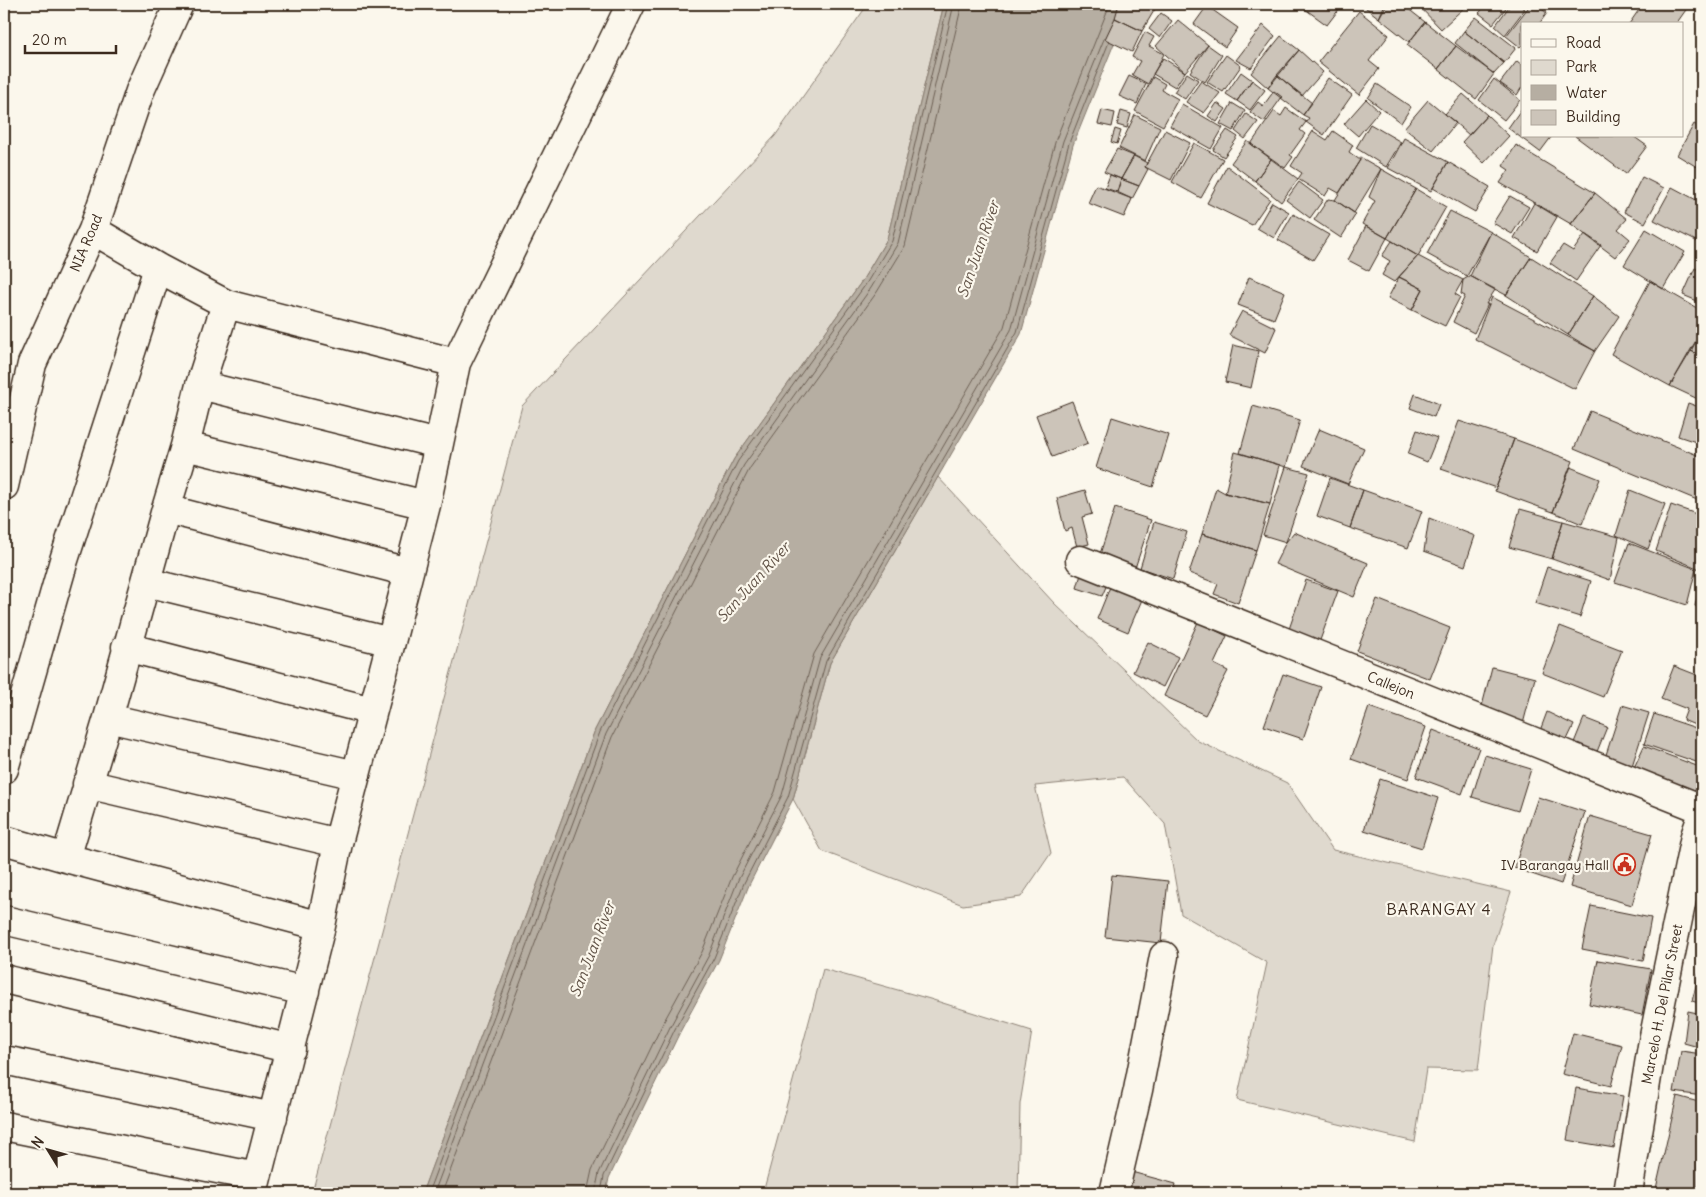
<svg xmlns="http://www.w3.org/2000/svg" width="1706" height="1197" font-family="Delius,sans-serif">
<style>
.green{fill:#dfd9ce;stroke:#8d8276}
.water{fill:#b6aea2;stroke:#85796d}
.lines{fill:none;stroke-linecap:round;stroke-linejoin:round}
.shore{stroke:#6c5f53;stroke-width:1}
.building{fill:#ccc4b9;stroke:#3b2a1e}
.street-casing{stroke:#3b2a1e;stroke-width:31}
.street{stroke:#fbf7ec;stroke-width:28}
.labels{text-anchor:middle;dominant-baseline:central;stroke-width:4.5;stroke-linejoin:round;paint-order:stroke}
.street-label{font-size:14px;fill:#3b2a1e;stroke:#fbf7ec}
.poi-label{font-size:14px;fill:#3b2a1e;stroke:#fbf7ec;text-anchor:end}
.water-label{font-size:15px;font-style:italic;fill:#605246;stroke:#fbf7ec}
.quarter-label{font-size:16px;letter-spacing:1px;fill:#3b2a1e;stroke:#fbf7ec}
</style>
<rect width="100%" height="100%" fill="#fbf7ec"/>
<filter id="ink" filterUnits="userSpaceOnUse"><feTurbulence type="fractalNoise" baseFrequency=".02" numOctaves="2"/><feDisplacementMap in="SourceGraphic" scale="10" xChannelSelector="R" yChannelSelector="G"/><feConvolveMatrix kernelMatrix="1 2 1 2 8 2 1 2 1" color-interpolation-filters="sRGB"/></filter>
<g filter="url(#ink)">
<!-- green -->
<path class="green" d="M 868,4 L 944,4 L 887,239 L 862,281 L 734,459 L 595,730 L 422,1193 L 312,1193 L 522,406 L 775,136 Z
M 938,477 L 1054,603 L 1198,741 L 1287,783 L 1333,850 L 1511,892 L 1493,945 L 1478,1070 L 1426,1069 L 1415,1142 L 1237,1100 L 1267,963 L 1181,914 L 1165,824 L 1123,777 L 1035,786 L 1051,853 L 1021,897 L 963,905 L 822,851 L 793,799 L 830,663 Z
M 823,969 L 930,999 L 1032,1031 L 1020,1104 L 1018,1193 L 763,1193 Z"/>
<!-- water -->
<path class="water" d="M 944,4 L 1130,4 L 1073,145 L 1021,334 L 830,663 L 793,799 L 749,885 L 719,960 L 680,1032 L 609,1178 L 606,1193 L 422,1193 L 595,730 L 734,459 L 862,281 L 887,239 Z"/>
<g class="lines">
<!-- shore -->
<path class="shore" d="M 428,1193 L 600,732 L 738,461 L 866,284 L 892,241 L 948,4
M 434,1193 L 606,734 L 744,465 L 871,288 L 898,243 L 954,4
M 442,1193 L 612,737 L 750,468 L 877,292 L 905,246 L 962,4
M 587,1193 L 592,1170 L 663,1023 L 702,952 L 732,877 L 775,792 L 814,654 L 1004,327 L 1056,139 L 1110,4
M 595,1193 L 599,1173 L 670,1027 L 709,955 L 738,880 L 782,795 L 820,658 L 1011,330 L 1063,141 L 1104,39
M 601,1193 L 604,1176 L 675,1029 L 714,958 L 744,883 L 788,797 L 826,661 L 1017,332 L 1069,143 L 1109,42"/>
</g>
<!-- building -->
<path class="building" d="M 1119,4 L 1158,4 L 1142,31 L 1115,18 Z
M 1310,4 L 1343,4 L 1327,25 L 1305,9 Z
M 1361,4 L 1385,4 L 1379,18 Z
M 1387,4 L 1402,4 L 1425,22 L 1409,42 L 1379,18 Z
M 1417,4 L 1465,4 L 1467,5 L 1441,29 Z
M 1487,4 L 1509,4 L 1493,24 L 1479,13 Z
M 1511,4 L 1518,4 L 1525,9 L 1505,35 L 1495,26 Z
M 1531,4 L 1535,4 L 1547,13 L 1539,24 L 1522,24 L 1522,45 L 1520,47 L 1506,36 Z
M 1643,4 L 1690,4 L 1676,24 L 1629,24 Z
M 1207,6 L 1238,28 L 1225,47 L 1194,24 Z
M 1359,11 L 1389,35 L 1369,61 L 1379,69 L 1359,95 L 1318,62 Z
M 1161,13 L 1172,21 L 1160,38 L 1149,29 Z
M 1476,17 L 1516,48 L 1504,63 L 1464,31 Z
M 1115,18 L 1142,31 L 1132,52 L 1105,39 Z
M 1178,20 L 1208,45 L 1185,72 L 1156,46 Z
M 1425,22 L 1456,46 L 1438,69 L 1407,45 Z
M 1263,25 L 1275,36 L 1251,68 L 1236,60 Z
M 1464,31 L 1504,63 L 1494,74 L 1455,43 Z
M 1145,32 L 1154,37 L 1149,46 L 1164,54 L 1148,84 L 1132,75 L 1140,61 L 1132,57 Z
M 1281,36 L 1299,50 L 1268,88 L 1251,73 Z
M 1208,45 L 1222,55 L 1205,82 L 1190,72 Z
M 1456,46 L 1494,74 L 1476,99 L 1438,69 Z
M 1299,50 L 1323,72 L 1302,96 L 1277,75 Z
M 1226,55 L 1241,66 L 1223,92 L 1207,82 Z
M 1163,58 L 1185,72 L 1175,87 L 1153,74 Z
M 1517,61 L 1522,65 L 1522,87 L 1517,95 L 1500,83 Z
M 1241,72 L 1252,80 L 1237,101 L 1226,94 Z
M 1187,73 L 1198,80 L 1185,99 L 1174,92 Z
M 1277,75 L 1312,103 L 1303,115 L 1268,88 Z
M 1129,76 L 1146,84 L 1137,104 L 1119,96 Z
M 1153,77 L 1165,84 L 1162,90 L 1178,99 L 1163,126 L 1135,111 Z
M 1328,78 L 1352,95 L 1324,135 L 1306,122 L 1309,118 L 1303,115 Z
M 1494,79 L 1520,100 L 1504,120 L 1479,100 Z
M 1252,80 L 1265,90 L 1250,110 L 1237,101 Z
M 1201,81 L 1220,93 L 1204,113 L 1186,102 Z
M 1377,84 L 1411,107 L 1401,123 L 1368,98 Z
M 1274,91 L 1282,97 L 1264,122 L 1250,112 L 1258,102 L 1263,106 Z
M 1463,94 L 1487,115 L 1469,135 L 1445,114 Z
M 1366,99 L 1379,111 L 1358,136 L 1344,124 Z
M 1428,100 L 1456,123 L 1433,151 L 1404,128 Z
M 1217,103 L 1226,109 L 1217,122 L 1208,116 Z
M 1232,103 L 1245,111 L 1233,131 L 1220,124 Z
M 1182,104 L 1223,128 L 1211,149 L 1170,126 Z
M 1286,108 L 1306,122 L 1300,130 L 1305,134 L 1290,155 L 1293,157 L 1285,168 L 1251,144 L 1274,111 L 1281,116 Z
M 1522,108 L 1522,136 L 1552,136 L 1540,152 L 1508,128 Z
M 1102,110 L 1115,113 L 1112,127 L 1098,124 Z
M 1121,111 L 1131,114 L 1127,128 L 1117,125 Z
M 1246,114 L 1258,122 L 1245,139 L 1235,131 Z
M 1135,115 L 1160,127 L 1145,161 L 1119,148 Z
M 1487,115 L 1509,136 L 1484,163 L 1462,142 Z
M 1370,124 L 1401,142 L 1386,167 L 1356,148 Z
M 1694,124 L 1702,128 L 1702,158 L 1697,167 L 1677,155 Z
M 1115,129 L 1121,131 L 1117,144 L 1111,142 Z
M 1165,130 L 1190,143 L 1171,180 L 1145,167 Z
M 1227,130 L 1238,137 L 1224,157 L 1213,150 Z
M 1313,131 L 1327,140 L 1333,131 L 1353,145 L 1349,152 L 1360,160 L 1339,193 L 1330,188 L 1325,196 L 1298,179 L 1302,173 L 1291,166 Z
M 1575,136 L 1633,136 L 1647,146 L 1626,174 Z
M 1404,138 L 1448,162 L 1431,191 L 1388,168 Z
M 1247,141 L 1271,159 L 1255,181 L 1231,163 Z
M 1194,143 L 1223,159 L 1201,198 L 1172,182 Z
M 1516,145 L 1595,193 L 1571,224 L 1500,183 L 1509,170 L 1503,166 Z
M 1117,149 L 1134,156 L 1121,179 L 1104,172 Z
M 1134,156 L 1147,163 L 1145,167 L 1148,169 L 1139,186 L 1121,179 Z
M 1360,157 L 1381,169 L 1354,213 L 1335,200 L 1360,160 Z
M 1271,159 L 1298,179 L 1281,202 L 1255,181 Z
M 1448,162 L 1490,187 L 1475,212 L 1433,188 Z
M 1227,166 L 1270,199 L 1252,225 L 1207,203 Z
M 1381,169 L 1416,189 L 1387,238 L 1362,224 L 1375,201 L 1369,197 Z
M 1110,175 L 1121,179 L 1117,192 L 1105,188 Z
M 1642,177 L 1664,188 L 1645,223 L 1624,212 Z
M 1121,179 L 1139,186 L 1132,199 L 1117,192 Z
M 1299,182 L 1323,200 L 1310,218 L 1286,200 Z
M 1096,185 L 1132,199 L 1124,217 L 1088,203 Z
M 1672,187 L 1702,203 L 1702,244 L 1654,220 Z
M 1416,189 L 1446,207 L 1418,256 L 1387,238 Z
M 1595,193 L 1627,219 L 1618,229 L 1630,239 L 1615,257 L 1571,224 Z
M 1510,196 L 1529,207 L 1512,234 L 1493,223 Z
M 1328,199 L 1335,200 L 1356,214 L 1341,238 L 1314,220 Z
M 1272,202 L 1289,212 L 1274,238 L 1257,228 Z
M 1534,203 L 1557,217 L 1537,251 L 1514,238 Z
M 1450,211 L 1491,232 L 1467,276 L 1427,254 Z
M 1293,214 L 1329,235 L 1313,260 L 1278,240 Z
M 1366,226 L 1387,238 L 1369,271 L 1348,260 Z
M 1646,229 L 1685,252 L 1663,289 L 1624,265 Z
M 1491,232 L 1531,257 L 1506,295 L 1470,276 Z
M 1585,234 L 1601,245 L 1576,281 L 1550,263 L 1563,245 L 1573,251 Z
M 1392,241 L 1418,256 L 1394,282 L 1382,275 L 1390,261 L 1382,256 Z
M 1418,256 L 1463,280 L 1455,294 L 1460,297 L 1445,326 L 1412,310 L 1423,289 L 1399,277 Z
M 1531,257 L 1593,296 L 1568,335 L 1506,295 Z
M 1695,268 L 1702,272 L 1702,303 L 1683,295 Z
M 1470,276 L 1495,290 L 1486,304 L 1488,304 L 1474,333 L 1453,322 L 1465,296 L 1461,294 L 1463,280 Z
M 1249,277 L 1285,292 L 1274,319 L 1238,305 Z
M 1399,277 L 1423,289 L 1412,310 L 1388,298 Z
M 1650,281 L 1702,311 L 1702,330 L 1670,386 L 1611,354 Z
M 1593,296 L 1619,316 L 1595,351 L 1568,335 Z
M 1492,297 L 1595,351 L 1575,389 L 1475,339 Z
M 1242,311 L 1276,328 L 1265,353 L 1229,335 Z
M 1702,330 L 1702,356 L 1691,351 Z
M 1233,345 L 1259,351 L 1251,388 L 1225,382 Z
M 1691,351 L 1702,356 L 1702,394 L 1700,400 L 1670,386 Z
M 1415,394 L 1439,404 L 1434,417 L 1410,408 Z
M 1072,401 L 1088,443 L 1052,457 L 1036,415 Z
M 1688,403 L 1702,408 L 1702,444 L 1678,436 Z
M 1253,406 L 1300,420 L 1286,467 L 1240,453 Z
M 1590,411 L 1702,457 L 1702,502 L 1574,449 Z
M 1112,417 L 1169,435 L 1153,487 L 1096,468 Z
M 1459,421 L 1514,439 L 1496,488 L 1441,469 Z
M 1319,429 L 1364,448 L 1348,484 L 1303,466 Z
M 1417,430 L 1437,438 L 1427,462 L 1408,454 Z
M 1514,439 L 1573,461 L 1553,512 L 1495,491 Z
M 1235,452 L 1280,465 L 1270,504 L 1225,493 Z
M 1286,467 L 1309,473 L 1286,542 L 1263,535 Z
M 1570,467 L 1600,479 L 1582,524 L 1553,512 Z
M 1330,478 L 1363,490 L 1350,528 L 1317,516 Z
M 1216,488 L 1225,493 L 1270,504 L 1256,550 L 1202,534 Z
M 1085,490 L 1092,514 L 1082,517 L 1089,544 L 1077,547 L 1072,528 L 1065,531 L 1057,498 Z
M 1363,490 L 1422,511 L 1408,548 L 1350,528 Z
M 1630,490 L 1665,504 L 1648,549 L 1616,535 Z
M 1671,505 L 1702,516 L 1702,570 L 1656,551 Z
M 1115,508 L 1151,520 L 1134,571 L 1098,560 Z
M 1520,509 L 1563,521 L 1552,559 L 1509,547 Z
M 1429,518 L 1475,536 L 1465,566 L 1424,551 Z
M 1563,521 L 1619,537 L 1610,580 L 1552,559 Z
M 1154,522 L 1187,532 L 1173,579 L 1140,568 Z
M 1294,532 L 1368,563 L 1354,597 L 1275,564 L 1286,542 Z
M 1202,534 L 1256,550 L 1238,603 L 1214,594 L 1218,584 L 1189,573 Z
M 1629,543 L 1696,569 L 1687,605 L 1615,582 Z
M 1084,564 L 1111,575 L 1102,596 L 1077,588 Z
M 1547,567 L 1591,581 L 1580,617 L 1535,603 Z
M 1702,574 L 1702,609 L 1695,606 Z
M 1306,580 L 1338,591 L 1319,643 L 1288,632 Z
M 1112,582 L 1144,595 L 1128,632 L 1097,619 Z
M 1377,599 L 1450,628 L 1430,679 L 1357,651 Z
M 1198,622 L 1227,636 L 1214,664 L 1228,671 L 1205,715 L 1164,696 Z
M 1560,626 L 1622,650 L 1603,697 L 1542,673 Z
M 1148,642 L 1178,657 L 1163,687 L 1133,672 Z
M 1674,666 L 1702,677 L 1702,728 L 1683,720 L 1687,709 L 1661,699 Z
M 1492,667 L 1535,678 L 1523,724 L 1480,714 Z
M 1283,674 L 1321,687 L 1303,739 L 1264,726 Z
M 1622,705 L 1649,713 L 1631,769 L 1604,761 Z
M 1369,707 L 1426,727 L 1408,779 L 1351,759 Z
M 1547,712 L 1574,725 L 1563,748 L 1538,736 Z
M 1654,714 L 1702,730 L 1702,764 L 1644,744 Z
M 1584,718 L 1607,727 L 1594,759 L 1571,750 Z
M 1433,730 L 1479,748 L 1462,794 L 1416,777 Z
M 1644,746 L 1702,768 L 1702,790 L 1699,801 L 1632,772 Z
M 1485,755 L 1531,769 L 1518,811 L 1472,797 Z
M 1380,779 L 1438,798 L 1422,848 L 1364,830 Z
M 1538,797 L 1585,812 L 1561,884 L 1514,868 Z
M 1590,816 L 1652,834 L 1632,905 L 1570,887 Z
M 1112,875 L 1168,881 L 1161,943 L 1105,937 Z
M 1591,906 L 1651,918 L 1643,961 L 1582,949 Z
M 1702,909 L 1702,937 L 1698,936 Z
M 1598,960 L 1651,969 L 1642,1015 L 1589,1004 Z
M 1702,963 L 1702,1004 L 1692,1001 Z
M 1688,1011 L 1702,1014 L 1702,1048 L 1684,1043 Z
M 1573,1033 L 1622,1045 L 1611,1086 L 1562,1074 Z
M 1681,1051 L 1702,1054 L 1702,1096 L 1674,1092 Z
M 1576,1088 L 1623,1096 L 1614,1148 L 1567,1140 Z
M 1677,1096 L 1702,1103 L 1702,1193 L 1655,1193 Z
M 1124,1170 L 1176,1184 L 1173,1193 L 1118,1193 Z"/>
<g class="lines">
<defs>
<path id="street" d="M 93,230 L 158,268 L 226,304 L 456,363
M 200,385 L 438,444
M 185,446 L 426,505
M 4,486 L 32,364 L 93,230 L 140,91 L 179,4
M 166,509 L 408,572
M 1080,560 L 1702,809
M 146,582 L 391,642
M 126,647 L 372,711
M 108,718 L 356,775
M 4,769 L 64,560 L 158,268
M 87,784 L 338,843
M 4,840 L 66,858 L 321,926
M 66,858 L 108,718 L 166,509 L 185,446 L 200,385 L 226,304
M 4,920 L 305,991
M 4,979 L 291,1049
M 4,1060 L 273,1117
M 4,1126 L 257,1177
M 253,1193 L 321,926 L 338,843 L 391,642 L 426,505 L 456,363 L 631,4
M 1114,1193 L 1138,1090 L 1164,956
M 1628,1193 L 1652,1046 L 1695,836 L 1702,816"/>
</defs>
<!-- street casing -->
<use href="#street" class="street-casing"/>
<!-- street -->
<use href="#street" class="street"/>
</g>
</g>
<!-- icons -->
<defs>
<symbol id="civic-ring" viewBox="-11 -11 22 22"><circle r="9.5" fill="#fbf7ec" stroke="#c8321e" stroke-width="1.5"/><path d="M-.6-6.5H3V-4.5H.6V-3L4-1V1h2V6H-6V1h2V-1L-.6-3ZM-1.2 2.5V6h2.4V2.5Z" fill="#c8321e"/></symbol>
</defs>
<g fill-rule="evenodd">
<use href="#civic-ring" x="1612" y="852" width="25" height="25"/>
</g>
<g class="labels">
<!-- street labels -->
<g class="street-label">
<text transform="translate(86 243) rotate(-67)">NIA Road</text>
<text transform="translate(1391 685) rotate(22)">Callejon</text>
<text transform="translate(1662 1004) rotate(-79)">Marcelo H. Del Pilar Street</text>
</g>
<!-- poi labels -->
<g class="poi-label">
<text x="1609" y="865">IV Barangay Hall</text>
</g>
<!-- water labels -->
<g class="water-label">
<text transform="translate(978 249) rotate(-71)">San Juan River</text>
<text transform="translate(753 582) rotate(-48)">San Juan River</text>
<text transform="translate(592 949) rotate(-69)">San Juan River</text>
</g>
<!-- quarter labels -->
<g class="quarter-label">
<text x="1439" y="909">BARANGAY 4</text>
</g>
</g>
<!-- margin -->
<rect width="1706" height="1197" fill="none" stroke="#fbf7ec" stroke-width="20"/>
<rect x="10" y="10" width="1686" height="1177" fill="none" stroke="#3b2a1e" stroke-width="2" filter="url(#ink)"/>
<!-- legend -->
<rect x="1521" y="22" width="162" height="115" fill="#fbf7ec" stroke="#aea59a"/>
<rect x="1531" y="39" width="25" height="8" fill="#fbf7ec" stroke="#aea59a"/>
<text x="1566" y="48" font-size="15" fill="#3b2a1e">Road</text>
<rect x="1531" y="60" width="25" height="15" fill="#dfd9ce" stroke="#aea59a"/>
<text x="1566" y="72" font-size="15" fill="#3b2a1e">Park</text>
<rect x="1531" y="85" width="25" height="15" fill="#b6aea2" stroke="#aea59a"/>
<text x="1566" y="98" font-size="15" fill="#3b2a1e">Water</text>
<rect x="1531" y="110" width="25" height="15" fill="#ccc4b9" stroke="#aea59a"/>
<text x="1566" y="122" font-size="15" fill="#3b2a1e">Building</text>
<!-- north arrow -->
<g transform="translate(48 1150) rotate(307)" stroke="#fbf7ec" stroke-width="4" paint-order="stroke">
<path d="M0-4L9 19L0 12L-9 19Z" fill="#3b2a1e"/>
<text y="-8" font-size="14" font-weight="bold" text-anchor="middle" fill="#3b2a1e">N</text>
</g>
<!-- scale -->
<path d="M25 45v8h91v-8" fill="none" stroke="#3b2a1e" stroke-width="2.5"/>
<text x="32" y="45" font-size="15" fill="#3b2a1e" stroke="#fbf7ec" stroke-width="4" paint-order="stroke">20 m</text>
</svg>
